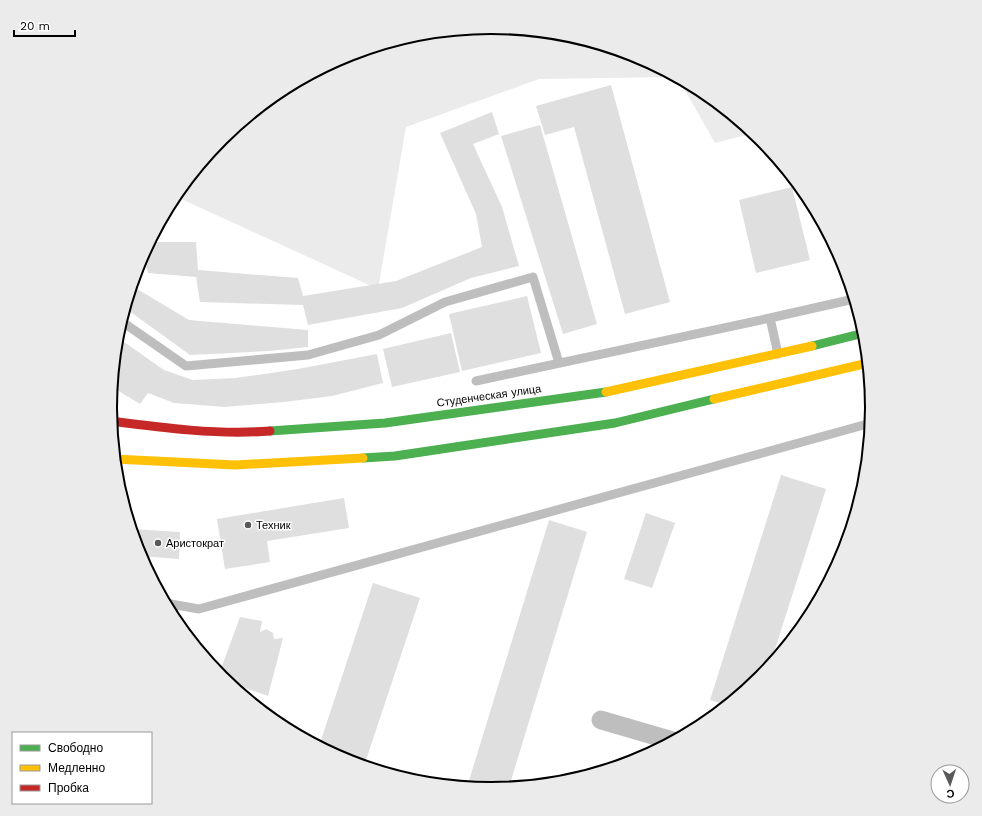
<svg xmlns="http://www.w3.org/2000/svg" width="982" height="816" font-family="'Work Sans',sans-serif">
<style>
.green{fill:#ebebeb}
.building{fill:#dfdfdf}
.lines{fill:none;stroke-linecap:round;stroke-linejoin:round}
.lane{stroke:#bebebe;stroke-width:9}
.street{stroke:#bebebe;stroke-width:19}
.fast{stroke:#4caf50;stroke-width:9}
.slow{stroke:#ffc107;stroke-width:9}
.jam{stroke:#c62828;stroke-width:9}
.poi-dot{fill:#595959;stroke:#fff;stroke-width:1.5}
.labels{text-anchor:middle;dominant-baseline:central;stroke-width:3;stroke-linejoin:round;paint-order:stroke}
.street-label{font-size:11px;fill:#000;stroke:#fff}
.poi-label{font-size:11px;fill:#000;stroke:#fff;text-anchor:start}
.rim{fill:none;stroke:#000;stroke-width:2}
</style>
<rect width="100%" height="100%" fill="#fff"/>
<!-- green -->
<path class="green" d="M 491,27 L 566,34 L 637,56 L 676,77 L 539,79 L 406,127 L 378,289 L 179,198 L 172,200 L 174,196 L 222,138 L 280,91 L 345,56 L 417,34 Z
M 678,78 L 703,91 L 754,133 L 715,143 Z"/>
<!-- building -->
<path class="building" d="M 611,85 L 670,302 L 625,314 L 574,127 L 545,135 L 536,106 Z
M 492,112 L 499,134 L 473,144 L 502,207 L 519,266 L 471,278 L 402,308 L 308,325 L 303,305 L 200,302 L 196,277 L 148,273 L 143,254 L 150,242 L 196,242 L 198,270 L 298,278 L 303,296 L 396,281 L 482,247 L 476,214 L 440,133 Z
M 540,125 L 597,324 L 563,334 L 501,136 Z
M 792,187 L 810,260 L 756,273 L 739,200 Z
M 132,286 L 189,320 L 308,330 L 308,347 L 269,351 L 190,355 L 125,308 Z
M 527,296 L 541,353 L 462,371 L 449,314 Z
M 451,333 L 460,372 L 392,387 L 383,349 Z
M 117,337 L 164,370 L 193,380 L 236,378 L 298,369 L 377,354 L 383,383 L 332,396 L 284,402 L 225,407 L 174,403 L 148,393 L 140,404 L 112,387 Z
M 781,475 L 826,489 L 770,665 L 760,678 L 727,705 L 710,700 Z
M 344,498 L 349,528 L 267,541 L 270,562 L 225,569 L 217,519 Z
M 646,513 L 675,523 L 652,588 L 624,579 Z
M 549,520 L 587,532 L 509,787 L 491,789 L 467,787 Z
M 132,529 L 180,532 L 179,559 L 140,556 Z
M 373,583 L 420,598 L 364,766 L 345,760 L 319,746 Z
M 240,617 L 262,621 L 260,632 L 266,629 L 273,633 L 274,639 L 283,638 L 268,696 L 228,682 L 219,674 Z"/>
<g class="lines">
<!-- lane -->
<path class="lane" d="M 121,321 L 186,366 L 308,355 L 379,335 L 445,302 L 533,277 L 559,363
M 778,354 L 770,318 L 854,299
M 476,381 L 770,318
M 165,603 L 199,609 L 871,423"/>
<!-- street -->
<path class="street" d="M 601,720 L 673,741"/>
<!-- fast -->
<path class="fast" d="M 812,346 L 864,333
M 270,431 L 385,423 L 606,392
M 363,458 L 395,456 L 615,423 L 714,399"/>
<!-- slow -->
<path class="slow" d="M 606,392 L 812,346
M 714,399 L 868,363
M 115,459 L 235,465 L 363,458"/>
<!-- jam -->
<path class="jam" d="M 111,421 C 164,428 217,435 270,431"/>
</g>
<!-- markers -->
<g class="poi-dot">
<circle cx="248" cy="525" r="4"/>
<circle cx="158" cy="543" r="4"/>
</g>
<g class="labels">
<!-- street labels -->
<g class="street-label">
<text transform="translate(489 396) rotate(-8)">Студенческая улица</text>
</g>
<!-- poi labels -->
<g class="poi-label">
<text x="256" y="525">Техник</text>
<text x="166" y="543">Аристократ</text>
</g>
</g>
<!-- crop -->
<path d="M0 0H982V816H0ZM117 408a374 374 0 1 1 748 0a374 374 0 1 1-748 0Z" fill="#ebebeb" fill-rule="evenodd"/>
<path class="rim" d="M117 408a374 374 0 1 1 748 0a374 374 0 1 1-748 0Z"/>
<!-- legend -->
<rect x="12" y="732" width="140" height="72" fill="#ffffff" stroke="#999999"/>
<rect x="20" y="745" width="20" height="6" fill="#4caf50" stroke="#999999"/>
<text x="48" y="752" font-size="12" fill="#000000">Свободно</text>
<rect x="20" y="765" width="20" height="6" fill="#ffc107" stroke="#999999"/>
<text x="48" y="772" font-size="12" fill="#000000">Медленно</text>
<rect x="20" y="785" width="20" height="6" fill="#c62828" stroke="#999999"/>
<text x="48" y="792" font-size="12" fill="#000000">Пробка</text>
<!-- north arrow -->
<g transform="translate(950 784) rotate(177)"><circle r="19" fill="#ffffff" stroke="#999999"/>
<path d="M0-3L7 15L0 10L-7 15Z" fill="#595959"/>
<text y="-6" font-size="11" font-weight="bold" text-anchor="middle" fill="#000000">С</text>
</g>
<!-- scale -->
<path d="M14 30v6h61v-6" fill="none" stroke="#000000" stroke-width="2"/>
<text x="20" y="30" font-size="12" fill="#000000" stroke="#ffffff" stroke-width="3" paint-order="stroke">20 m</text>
</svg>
